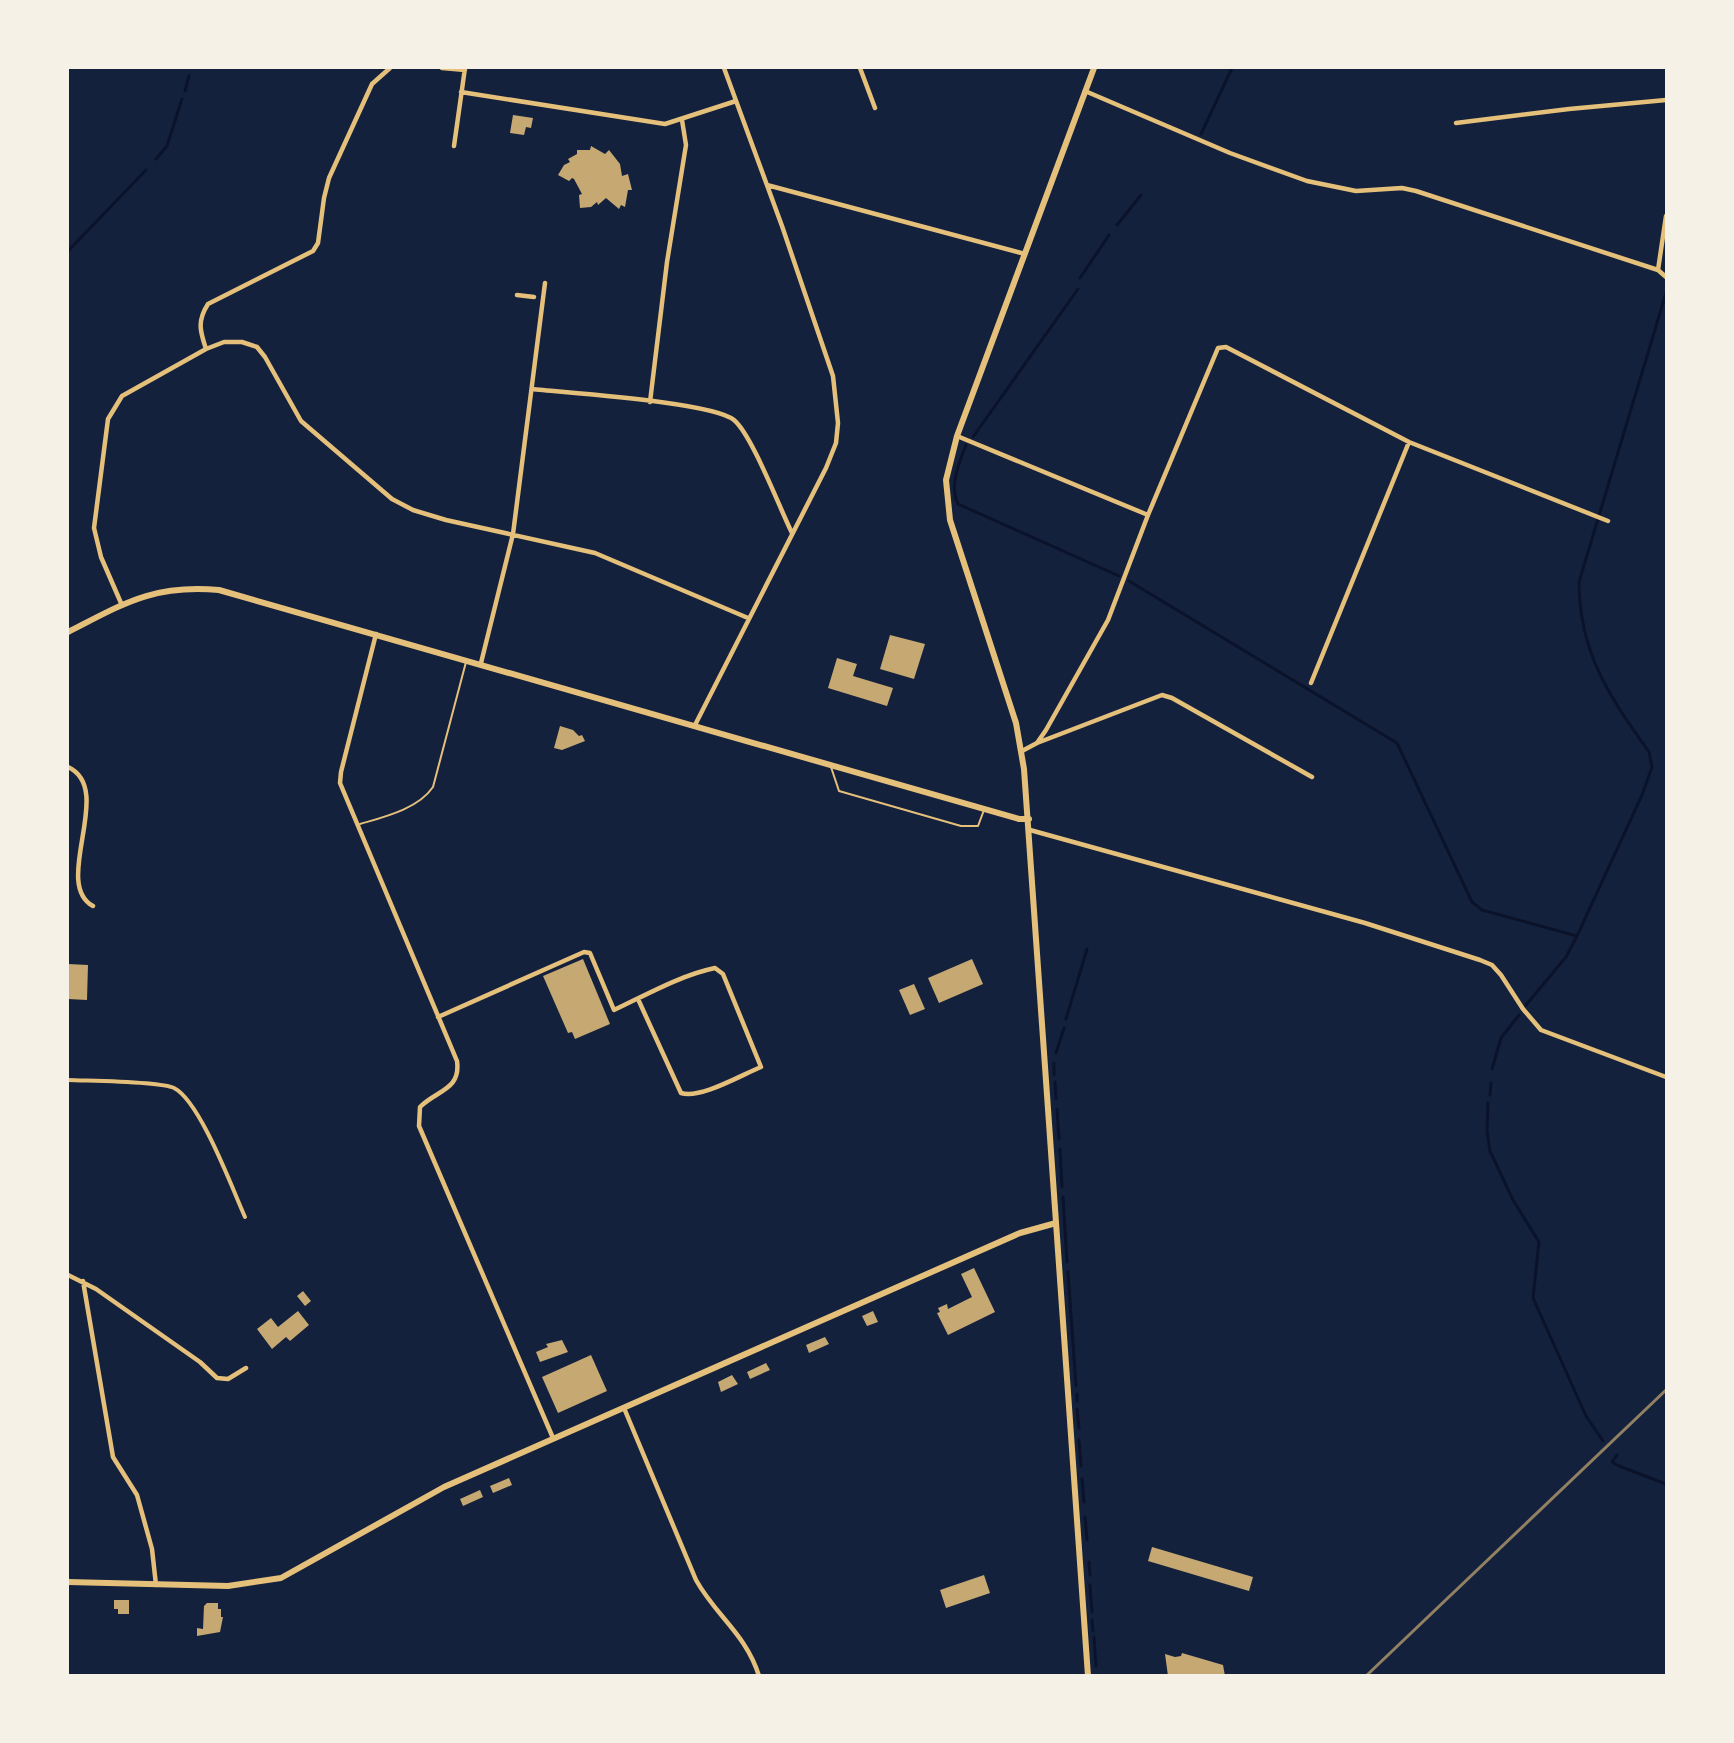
<svg xmlns="http://www.w3.org/2000/svg" width="1734" height="1743" font-family="Arial,sans-serif">
<style>
.lines{fill:none;stroke-linecap:round;stroke-linejoin:round}
.stream{stroke:#0b132b;stroke-width:3}
.building{fill:#c6a872}
.service{stroke:#e5c07b;stroke-width:2}
.pedestrian{stroke:#e5c07b;stroke-width:4}
.minor{stroke:#e5c07b;stroke-width:4.5}
.tertiary{stroke:#e5c07b;stroke-width:6}
.rail{stroke:#918062;stroke-width:3}
</style>
<rect width="100%" height="100%" fill="#14213d"/>
<g class="lines">
<!-- stream -->
<path class="stream" d="M 185,91 L 189,76
M 1201,134 L 1232,68
M 156,159 L 167,146 L 182,99
M 1117,225 L 1141,195
M 68,251 L 146,170
M 1080,278 L 1109,235
M 973,437 L 1078,289
M 966,445 C 959,463 949,486 958,504 L 1119,576
M 1129,581 L 1397,743 L 1472,902 L 1482,910 L 1577,936
M 1526,1005 L 1566,957 L 1577,936 L 1642,795 L 1652,767 L 1649,752 C 1610,697 1579,653 1579,582 L 1666,293
M 1066,1019 L 1087,949
M 1056,1053 L 1064,1028
M 1054,1063 L 1054,1075
M 1492,1069 L 1501,1038 L 1519,1015
M 1055,1082 L 1056,1099
M 1490,1095 L 1491,1083
M 1488,1103 L 1487,1131 L 1490,1151 L 1513,1200 L 1539,1242 L 1533,1298 L 1586,1416 L 1603,1441
M 1057,1109 L 1059,1139
M 1060,1149 L 1062,1187
M 1063,1197 L 1067,1262
M 1068,1272 L 1076,1386
M 1077,1394 L 1077,1401
M 1077,1409 L 1079,1428
M 1079,1440 L 1081,1466
M 1617,1455 L 1612,1462 L 1619,1466 L 1666,1484
M 1082,1479 L 1084,1502
M 1085,1517 L 1087,1540
M 1089,1562 L 1090,1575
M 1090,1585 L 1092,1612
M 1092,1620 L 1093,1631
M 1094,1637 L 1096,1666"/>
</g>
<!-- building -->
<path class="building" d="M 513,115 L 533,118 L 531,128 L 526,127 L 524,135 L 510,133 Z
M 591,146 L 605,154 L 609,150 L 620,164 L 622,176 L 628,174 L 632,190 L 628,190 L 625,207 L 621,205 L 619,209 L 606,198 L 598,205 L 597,202 L 591,207 L 580,208 L 579,195 L 582,194 L 574,179 L 572,178 L 569,181 L 558,175 L 564,165 L 570,162 L 568,159 L 577,154 L 577,150 L 590,150 Z
M 890,635 L 925,644 L 914,679 L 880,669 Z
M 837,658 L 857,664 L 853,676 L 893,688 L 887,706 L 828,688 Z
M 560,726 L 573,730 L 579,736 L 582,735 L 585,741 L 562,750 L 554,748 Z
M 583,959 L 610,1024 L 575,1039 L 572,1032 L 568,1033 L 543,976 Z
M 972,959 L 983,984 L 939,1003 L 928,978 Z
M 68,964 L 88,965 L 87,1000 L 68,999 Z
M 914,984 L 925,1009 L 910,1015 L 899,990 Z
M 974,1268 L 995,1312 L 948,1335 L 937,1313 L 940,1312 L 938,1308 L 947,1304 L 948,1309 L 972,1297 L 961,1274 Z
M 303,1291 L 311,1301 L 305,1306 L 297,1296 Z
M 298,1311 L 309,1325 L 290,1341 L 286,1337 L 272,1349 L 257,1329 L 271,1318 L 278,1327 Z
M 873,1311 L 878,1322 L 867,1326 L 862,1316 Z
M 825,1337 L 829,1344 L 809,1353 L 806,1345 Z
M 562,1340 L 568,1352 L 540,1362 L 536,1352 L 548,1347 L 546,1344 Z
M 591,1355 L 607,1391 L 558,1413 L 542,1377 Z
M 766,1363 L 770,1370 L 750,1379 L 747,1372 Z
M 732,1375 L 738,1384 L 721,1392 L 718,1382 Z
M 509,1478 L 512,1485 L 493,1493 L 490,1486 Z
M 480,1490 L 483,1497 L 463,1506 L 460,1499 Z
M 1152,1547 L 1253,1577 L 1249,1591 L 1148,1561 Z
M 984,1575 L 990,1593 L 946,1608 L 940,1590 Z
M 114,1600 L 129,1600 L 129,1614 L 118,1614 L 118,1609 L 114,1609 Z
M 207,1603 L 218,1603 L 218,1609 L 221,1609 L 221,1617 L 223,1617 L 220,1632 L 197,1636 L 197,1628 L 203,1629 L 204,1606 Z
M 1182,1653 L 1223,1665 L 1225,1676 L 1168,1676 L 1165,1654 L 1175,1657 L 1181,1656 Z"/>
<g class="lines">
<!-- service -->
<path class="service" d="M 831,767 L 839,791 L 961,826 L 978,826 L 984,810
M 360,824 C 384,817 418,809 433,787 L 466,662"/>
<!-- pedestrian -->
<path class="pedestrian" d="M 68,1080 C 89,1081 158,1081 174,1088 C 200,1101 232,1188 245,1217"/>
<!-- minor -->
<path class="minor" d="M 442,68 L 465,70
M 860,68 L 875,108
M 1085,91 L 1230,153 L 1307,181 L 1356,191 L 1402,188 L 1416,191 L 1658,270 L 1666,277
M 461,92 L 665,124 L 736,101
M 1456,123 L 1569,109 L 1666,100
M 454,146 L 465,68
M 767,185 L 1025,254
M 1658,270 L 1666,216
M 517,295 L 534,297
M 206,349 C 200,331 197,321 208,304 L 313,251 L 318,243 L 324,198 L 329,178 L 372,84 L 390,68
M 532,389 C 568,393 712,402 734,420 C 752,435 780,509 792,533
M 650,402 L 667,262 L 686,145 L 682,120
M 957,436 L 1148,515
M 121,603 L 101,557 L 94,528 L 108,419 L 122,396 L 206,349 L 224,342 L 242,342 L 257,347 L 265,357 L 301,421 L 392,499 L 413,510 L 446,520 L 595,553 L 748,618
M 376,634 L 341,772 L 340,783 L 457,1061 C 461,1090 437,1090 420,1107 L 419,1126 L 553,1438
M 481,663 L 513,534 L 545,283
M 1311,683 L 1409,442
M 695,725 L 826,468 L 836,443 L 838,423 L 833,376 L 782,226 L 724,68
M 1037,743 L 1162,695 L 1172,698 L 1312,777
M 1022,751 L 1037,743 L 1046,730 L 1108,620 L 1148,515 L 1218,348 L 1226,347 L 1409,442 L 1608,521
M 68,767 C 116,789 51,883 93,906
M 1030,830 L 1365,923 L 1480,960 L 1492,965 L 1501,975 L 1523,1009 L 1541,1030 L 1666,1077
M 438,1017 L 584,952 L 590,953 L 614,1010 C 646,995 681,975 715,968 L 723,974 L 761,1067 C 741,1075 701,1099 681,1093 L 638,999
M 68,1275 L 96,1289 L 200,1362 L 217,1378 L 228,1379 L 246,1368
M 83,1281 L 113,1457 L 137,1495 L 152,1549 L 156,1585
M 624,1408 L 696,1580 C 716,1616 746,1634 759,1676"/>
<!-- tertiary -->
<path class="tertiary" d="M 68,632 C 123,604 153,584 219,590 L 1019,819 L 1029,819
M 68,1582 L 228,1586 L 281,1578 L 444,1487 L 1020,1233 L 1056,1223
M 1088,1676 L 1024,769 L 1016,723 L 950,520 L 946,480 L 957,436 L 1094,68"/>
<!-- rail -->
<path class="rail" d="M 1366,1676 L 1666,1390"/>
</g>
<!-- border -->
<rect width="1734" height="1743" fill="none" stroke="#f6f1e7" stroke-width="138"/>
</svg>
